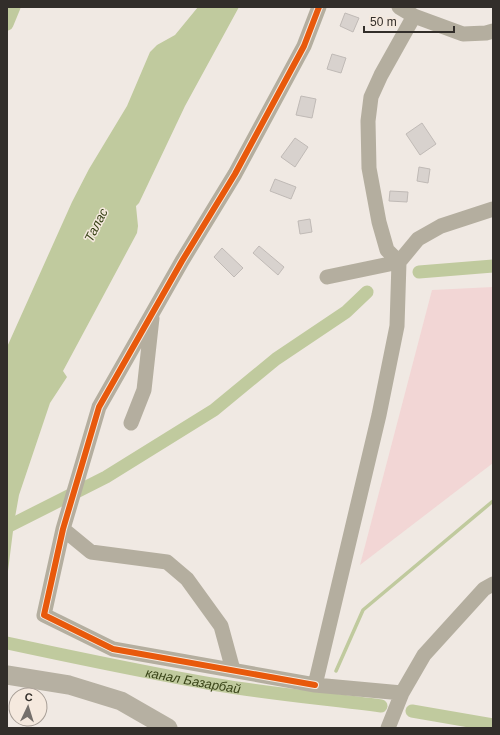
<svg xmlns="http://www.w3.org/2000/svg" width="500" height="735" font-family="Arial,sans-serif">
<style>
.green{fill:#f2d6d5}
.water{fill:#c0ca9e}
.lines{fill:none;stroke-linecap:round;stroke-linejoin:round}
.stream{stroke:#c0ca9e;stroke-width:3.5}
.canal{stroke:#c0ca9e;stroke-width:13}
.building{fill:#d8d2ce;stroke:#c0bab6}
.minor{stroke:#b4ae9f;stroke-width:15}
.major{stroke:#b6b0a2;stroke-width:19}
.cycleway-casing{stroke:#f5e9de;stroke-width:8}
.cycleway{stroke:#e8590c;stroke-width:6}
.labels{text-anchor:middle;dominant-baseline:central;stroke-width:3;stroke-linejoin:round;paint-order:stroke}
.water-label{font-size:13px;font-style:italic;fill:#384317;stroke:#f5e9de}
</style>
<rect width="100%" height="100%" fill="#f0e9e3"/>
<!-- green -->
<path class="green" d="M 493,287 L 493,463 L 360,565 L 432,290 Z"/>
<!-- water -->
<path class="water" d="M 198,7 L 239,7 L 185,106 L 139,203 L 136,206 L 138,226 L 137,233 L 63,371 L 67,377 L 50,403 L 19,495 L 14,523 L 8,571 L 7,637 L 7,347 L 72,202 L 89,169 L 127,106 L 150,52 L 157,45 L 175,35 Z"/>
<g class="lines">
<!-- stream -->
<path class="stream" d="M 336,671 L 363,610 L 493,501"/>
<!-- canal -->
<g class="canal">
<path d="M 7,24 L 14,7"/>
<path d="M 419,272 L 493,266"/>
<path d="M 7,527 L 106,477 L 214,410 L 276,359 L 346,312 L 367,292"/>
<path id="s1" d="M 7,643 C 77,658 148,673 218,685 C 272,694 327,699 381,706"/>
<path d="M 412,711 L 493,725"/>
</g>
</g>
<!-- building -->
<path class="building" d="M 345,13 L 359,18 L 353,32 L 340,26 Z
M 332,54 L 346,58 L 341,73 L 327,69 Z
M 301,96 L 316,99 L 312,118 L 296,115 Z
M 422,123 L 436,144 L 420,155 L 406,134 Z
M 295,138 L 308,147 L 295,167 L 281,157 Z
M 419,167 L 430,169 L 428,183 L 417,181 Z
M 275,179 L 296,187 L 291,199 L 270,191 Z
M 390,191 L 408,192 L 407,202 L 389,201 Z
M 310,219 L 312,232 L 300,234 L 298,221 Z
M 259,246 L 284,267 L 278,275 L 253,253 Z
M 222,248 L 243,268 L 234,277 L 214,257 Z"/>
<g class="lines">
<!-- minor -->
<path class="minor" d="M 399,7 L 414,16 L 463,34 L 486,33 L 493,31
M 327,277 L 399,262 L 418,239 L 441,226 L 493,209
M 131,423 L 144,390 L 152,318
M 63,529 L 91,552 L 167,562 L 187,579 L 221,626 L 233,670
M 315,685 L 113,649 L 44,615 L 63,529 L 99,407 L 182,261 L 235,174 L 304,46 L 319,7
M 402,693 L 424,655 L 484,589 L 493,584
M 388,728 L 402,693 L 315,685 L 379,415 L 397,326 L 399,262 L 387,250 L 379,222 L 369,168 L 368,121 L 371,97 L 381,75 L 414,16"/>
<!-- major -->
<path class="major" d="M 7,675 L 69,685 L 121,701 L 168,728"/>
<defs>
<path id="cycleway" d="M 315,685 L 113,649 L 44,615 L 63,529 L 99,407 L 182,261 L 235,174 L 304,46 L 319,7"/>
</defs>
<!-- cycleway casing -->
<use href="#cycleway" class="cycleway-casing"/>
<!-- cycleway -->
<use href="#cycleway" class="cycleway"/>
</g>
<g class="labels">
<!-- water labels -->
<g class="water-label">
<text transform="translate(96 225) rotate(-63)">Талас</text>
<text stroke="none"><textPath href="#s1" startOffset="190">канал Базарбай</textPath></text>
</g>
</g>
<!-- border -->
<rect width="500" height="735" fill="none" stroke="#322e2a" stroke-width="16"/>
<!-- north arrow -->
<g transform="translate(28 707) rotate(4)"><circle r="19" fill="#f5e9de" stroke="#a79e96"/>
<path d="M0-3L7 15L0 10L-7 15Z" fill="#746f6b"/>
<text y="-6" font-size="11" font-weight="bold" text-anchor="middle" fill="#322e2a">С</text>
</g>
<!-- scale -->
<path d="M364 26v6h90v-6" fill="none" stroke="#322e2a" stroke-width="2"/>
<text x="370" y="26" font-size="12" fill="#322e2a" stroke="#f5e9de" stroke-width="3" paint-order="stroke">50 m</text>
</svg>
